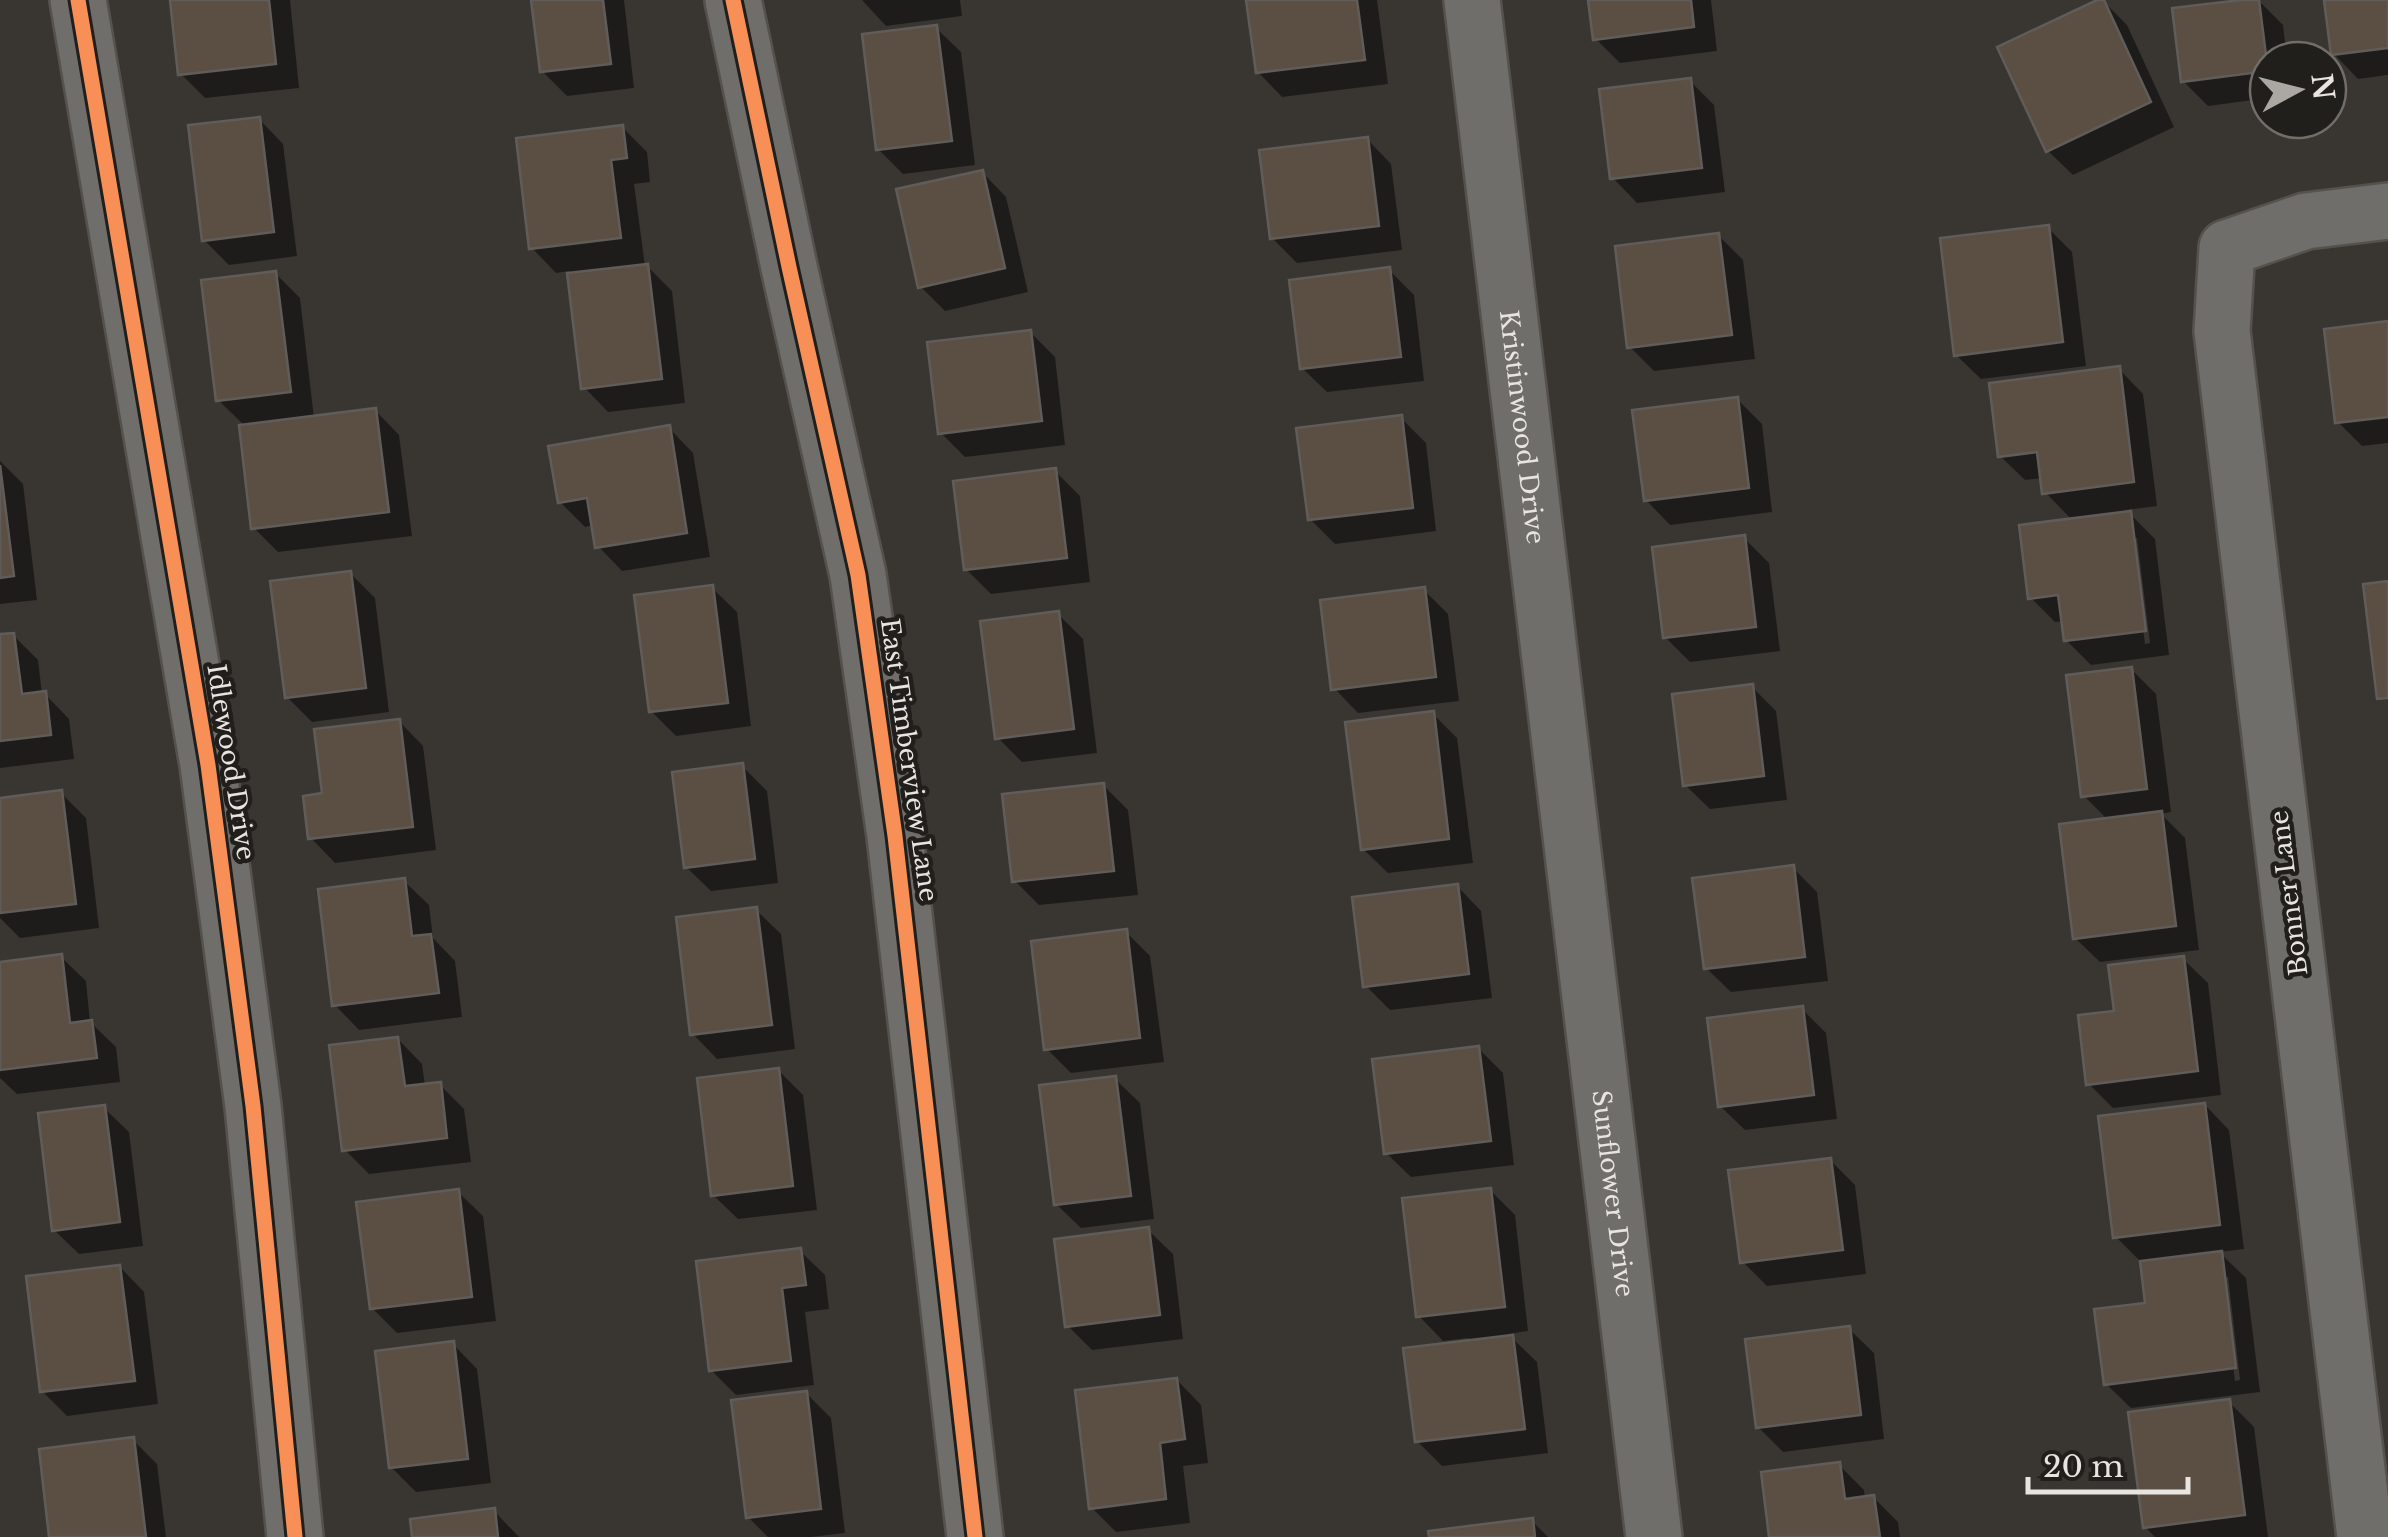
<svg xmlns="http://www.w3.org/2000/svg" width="2388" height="1537" font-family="'Libre Baskerville',serif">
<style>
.shadow{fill:#0007;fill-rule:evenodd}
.building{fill:#5b4e42;stroke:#605c59;stroke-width:2.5}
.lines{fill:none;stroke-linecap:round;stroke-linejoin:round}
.minor-casing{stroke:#55524e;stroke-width:60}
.minor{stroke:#6f6e6b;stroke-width:55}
.cycleway-casing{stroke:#211f1b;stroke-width:21}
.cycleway{stroke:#f78f57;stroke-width:15}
.labels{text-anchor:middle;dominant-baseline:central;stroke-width:9;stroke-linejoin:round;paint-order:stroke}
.street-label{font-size:25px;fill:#e8e5e0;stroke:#211f1b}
</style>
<rect width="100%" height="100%" fill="#393632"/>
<!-- shadow -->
<path class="shadow" d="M 172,0 L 290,0 L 299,88 L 205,98 L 180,73 Z
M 533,0 L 624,0 L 634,88 L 567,96 L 542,71 Z
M 862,0 L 960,0 L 962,16 L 886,26 Z
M 1249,0 L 1377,0 L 1388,84 L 1282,97 L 1258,72 Z
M 1591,0 L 1711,0 L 1717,51 L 1620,63 L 1595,38 Z
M 2102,0 L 2127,25 L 2174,127 L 2073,175 L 2048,151 Z
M 2258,0 L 2283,25 L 2287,60 L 2268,60 L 2268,98 L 2208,106 L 2183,81 Z
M 2327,0 L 2388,0 L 2388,75 L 2358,79 L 2334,54 Z
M 936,28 L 961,52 L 975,165 L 903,174 L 878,149 Z
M 1690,81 L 1714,105 L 1725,192 L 1637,203 L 1613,178 Z
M 259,119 L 283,144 L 297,256 L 229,265 L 204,240 Z
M 622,127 L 647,152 L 650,182 L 634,184 L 645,266 L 647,266 L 672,291 L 685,403 L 608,412 L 584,387 L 569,271 L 556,273 L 532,248 Z
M 1367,139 L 1391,164 L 1402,250 L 1297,263 L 1272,238 Z
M 982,172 L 1006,197 L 1028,292 L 945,311 L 920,286 Z
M 2048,228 L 2072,252 L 2086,366 L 1981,379 L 1956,355 Z
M 1719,236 L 1743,260 L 1755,359 L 1654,371 L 1630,347 Z
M 1389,270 L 1414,295 L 1424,381 L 1327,392 L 1302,368 Z
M 275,273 L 300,298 L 314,418 L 375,410 L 399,435 L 412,536 L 278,552 L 254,528 L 245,426 L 218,400 Z
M 2388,324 L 2388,443 L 2362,446 L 2338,422 Z
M 1030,332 L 1055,357 L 1065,445 L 965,457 L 941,433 Z
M 2119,369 L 2143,394 L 2157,506 L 2126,510 L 2155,539 L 2169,655 L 2091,665 L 2066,640 L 2064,621 L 2055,622 L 2031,598 L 2073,521 L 2045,492 L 2043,478 L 2025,480 L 2000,456 ZM 2132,538 L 2137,538 L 2150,643 L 2145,644 Z
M 1737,399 L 1762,424 L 1772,512 L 1670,525 L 1646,500 Z
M 1401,418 L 1426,443 L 1436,531 L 1335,544 L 1310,519 Z
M 669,428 L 693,453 L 710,557 L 622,571 L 598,546 L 594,525 L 585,527 L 560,502 Z
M 0,461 L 23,484 L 37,600 L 0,604 Z
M 1055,471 L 1080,496 L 1090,582 L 991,594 L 966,569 Z
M 1744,538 L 1769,563 L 1780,651 L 1690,662 L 1665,637 Z
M 350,573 L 375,598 L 389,712 L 312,722 L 287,697 Z
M 712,588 L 737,612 L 751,726 L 676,736 L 651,711 Z
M 1424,590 L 1448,614 L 1459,701 L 1358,713 L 1334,688 Z
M 1058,614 L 1083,639 L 1097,753 L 1022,762 L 997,737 Z
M 13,635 L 38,660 L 42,694 L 45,694 L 69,719 L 74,759 L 0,768 L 0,637 Z
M 2131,669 L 2156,694 L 2171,812 L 2161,814 L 2185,838 L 2199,950 L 2100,962 L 2075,938 L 2108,820 L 2084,796 Z
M 1752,687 L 1776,711 L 1787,800 L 1710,809 L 1685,785 Z
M 1433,714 L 1457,738 L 1473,863 L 1388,873 L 1363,849 Z
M 399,721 L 423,746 L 436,850 L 335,863 L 311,838 L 325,795 Z
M 742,766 L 767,791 L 778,883 L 711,891 L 686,867 Z
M 1104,786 L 1128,810 L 1138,895 L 1039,905 L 1015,881 Z
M 61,793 L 86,818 L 99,928 L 20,938 L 0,918 L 0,801 Z
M 1793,868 L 1817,892 L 1828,981 L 1731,992 L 1706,968 Z
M 404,881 L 429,905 L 433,938 L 455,961 L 462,1017 L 359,1030 L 335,1005 Z
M 1457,886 L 1481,911 L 1492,998 L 1390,1010 L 1366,986 Z
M 756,910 L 781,934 L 795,1049 L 717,1059 L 693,1034 Z
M 1126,932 L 1150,956 L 1164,1062 L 1071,1073 L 1047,1049 Z
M 61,957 L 86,981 L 90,1022 L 116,1047 L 120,1082 L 17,1094 L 0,1078 L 0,964 Z
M 2183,959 L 2208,983 L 2221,1095 L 2113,1108 L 2089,1084 Z
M 1802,1009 L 1826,1033 L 1837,1119 L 1745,1130 L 1720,1106 Z
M 398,1039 L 422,1064 L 425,1086 L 440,1085 L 464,1109 L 471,1162 L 369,1174 L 344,1149 Z
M 1478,1048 L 1503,1073 L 1514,1165 L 1411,1177 L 1386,1153 Z
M 778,1070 L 803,1095 L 817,1210 L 738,1219 L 713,1195 Z
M 1115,1079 L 1140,1103 L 1154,1219 L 1081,1228 L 1056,1204 Z
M 2205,1105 L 2229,1130 L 2244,1249 L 2219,1252 L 2246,1278 L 2260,1392 L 2131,1408 L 2106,1384 L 2148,1305 L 2140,1261 L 2116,1237 ZM 2223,1277 L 2228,1277 L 2240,1380 L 2235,1381 Z
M 104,1108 L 129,1132 L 143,1246 L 79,1254 L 54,1230 Z
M 1830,1160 L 1855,1185 L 1866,1274 L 1767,1286 L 1742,1261 Z
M 1490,1190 L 1515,1215 L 1528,1331 L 1508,1334 L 1537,1362 L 1548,1453 L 1442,1466 L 1417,1441 L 1470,1343 L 1469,1338 L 1443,1341 L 1419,1316 Z
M 458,1192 L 483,1216 L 496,1321 L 397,1333 L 372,1308 Z
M 1148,1230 L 1173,1254 L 1183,1339 L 1092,1350 L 1067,1325 Z
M 800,1251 L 825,1275 L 829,1309 L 805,1312 L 814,1385 L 736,1395 L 711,1370 Z
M 120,1267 L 144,1292 L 158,1404 L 67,1416 L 42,1391 Z
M 1849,1329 L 1874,1353 L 1884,1439 L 1783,1452 L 1758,1427 Z
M 453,1344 L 477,1369 L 491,1483 L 416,1492 L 391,1467 Z
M 1177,1380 L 1201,1405 L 1208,1463 L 1183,1466 L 1190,1523 L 1116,1532 L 1091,1507 Z
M 806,1393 L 831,1418 L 845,1533 L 811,1537 L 768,1537 L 748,1517 Z
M 2229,1402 L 2254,1427 L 2268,1537 L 2155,1537 L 2145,1527 Z
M 133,1440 L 157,1464 L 166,1537 L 52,1537 Z
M 1839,1465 L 1864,1490 L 1865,1499 L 1874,1498 L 1898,1522 L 1900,1537 L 1771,1537 Z
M 494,1511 L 519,1537 L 414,1537 Z
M 1532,1521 L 1548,1537 L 1431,1537 Z"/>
<!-- building -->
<path class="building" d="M 170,0 L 269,0 L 276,64 L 178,75 Z
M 531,0 L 603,0 L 611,64 L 540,72 Z
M 1246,0 L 1357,0 L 1365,60 L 1256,73 Z
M 1588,0 L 1691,0 L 1694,27 L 1593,40 Z
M 2097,0 L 2104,0 L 2151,102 L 2046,152 L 1997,47 Z
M 2241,0 L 2259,0 L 2268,71 L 2181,82 L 2172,8 Z
M 2324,0 L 2388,0 L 2388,48 L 2331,55 Z
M 937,25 L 952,141 L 876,150 L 862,34 Z
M 1691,78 L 1702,168 L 1610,179 L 1599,89 Z
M 260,117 L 274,232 L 202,241 L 188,125 Z
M 623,125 L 627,158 L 611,160 L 621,238 L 529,249 L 516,138 Z
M 1368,137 L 1379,226 L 1270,239 L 1259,150 Z
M 983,170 L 1005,268 L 918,288 L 896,189 Z
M 2049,225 L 2063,342 L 1954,356 L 1940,238 Z
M 1719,233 L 1732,335 L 1627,348 L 1615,246 Z
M 648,264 L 662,379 L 581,389 L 567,273 Z
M 1390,267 L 1401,357 L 1300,369 L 1289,280 Z
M 276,271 L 291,392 L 216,401 L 201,280 Z
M 2388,321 L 2388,417 L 2335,423 L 2324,329 Z
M 1031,330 L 1042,421 L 938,434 L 927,342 Z
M 2120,366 L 2134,482 L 2042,494 L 2037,452 L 1998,457 L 1989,383 Z
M 1738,397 L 1749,488 L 1644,501 L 1632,410 Z
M 376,408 L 389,512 L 251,529 L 239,425 Z
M 1402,415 L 1413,508 L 1308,520 L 1296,428 Z
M 670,425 L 687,533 L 595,548 L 587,498 L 558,503 L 548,446 Z
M 0,465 L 14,576 L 0,578 Z
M 1056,468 L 1067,558 L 964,570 L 953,481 Z
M 2131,511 L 2146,631 L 2064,641 L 2058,595 L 2028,599 L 2019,525 Z
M 1745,535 L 1756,627 L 1663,638 L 1652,547 Z
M 351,571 L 366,688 L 285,698 L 270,581 Z
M 2388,581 L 2388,698 L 2377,699 L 2363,584 Z
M 713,585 L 728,703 L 649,712 L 634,595 Z
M 1425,587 L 1436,677 L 1331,690 L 1320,600 Z
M 1059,611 L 1074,729 L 995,739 L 980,621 Z
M 14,633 L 22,694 L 46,691 L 51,735 L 0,741 L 0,634 Z
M 2132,667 L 2147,789 L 2081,797 L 2066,675 Z
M 1753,684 L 1764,776 L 1683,786 L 1672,694 Z
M 1434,711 L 1449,839 L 1361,850 L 1345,722 Z
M 400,719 L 413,827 L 308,839 L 303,796 L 322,793 L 314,729 Z
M 743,763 L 755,859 L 684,868 L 672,772 Z
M 1104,783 L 1114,871 L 1012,882 L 1002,794 Z
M 62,790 L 76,904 L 0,913 L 0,798 Z
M 2162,811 L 2176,926 L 2073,939 L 2059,824 Z
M 1794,865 L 1805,957 L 1704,969 L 1692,878 Z
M 405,878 L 412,936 L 431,934 L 439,993 L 332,1006 L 318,889 Z
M 1458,884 L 1469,974 L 1363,987 L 1352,897 Z
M 757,907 L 772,1025 L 690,1035 L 676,917 Z
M 1127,929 L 1140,1038 L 1044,1050 L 1031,941 Z
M 62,954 L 70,1023 L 92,1020 L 97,1058 L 0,1070 L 0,962 Z
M 2184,956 L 2198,1071 L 2086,1085 L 2078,1015 L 2114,1011 L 2108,965 Z
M 1803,1006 L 1814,1095 L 1718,1107 L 1707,1018 Z
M 398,1037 L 405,1086 L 441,1082 L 447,1138 L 342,1151 L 329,1045 Z
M 1479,1046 L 1491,1141 L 1384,1154 L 1372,1059 Z
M 779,1068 L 793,1186 L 711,1196 L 697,1078 Z
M 1116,1076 L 1131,1196 L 1054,1205 L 1039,1085 Z
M 2205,1103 L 2220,1225 L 2113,1238 L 2098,1116 Z
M 105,1105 L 120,1222 L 52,1231 L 38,1113 Z
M 1831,1158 L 1843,1250 L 1740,1263 L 1728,1170 Z
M 1491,1188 L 1505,1307 L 1416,1317 L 1402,1198 Z
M 459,1189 L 472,1297 L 370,1309 L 356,1202 Z
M 1149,1227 L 1160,1315 L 1065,1327 L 1054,1239 Z
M 801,1248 L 806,1285 L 782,1288 L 791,1361 L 709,1371 L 696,1261 Z
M 2222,1251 L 2236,1368 L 2104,1385 L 2094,1309 L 2145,1303 L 2140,1261 Z
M 120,1265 L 135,1381 L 40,1392 L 26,1276 Z
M 1850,1326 L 1861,1415 L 1756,1428 L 1745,1339 Z
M 1513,1335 L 1525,1429 L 1415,1442 L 1403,1348 Z
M 454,1341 L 468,1459 L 389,1468 L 375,1351 Z
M 1177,1378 L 1185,1439 L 1160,1443 L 1166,1499 L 1089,1509 L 1075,1390 Z
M 807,1391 L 821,1509 L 746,1518 L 731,1400 Z
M 2230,1399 L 2245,1515 L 2143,1528 L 2128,1412 Z
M 134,1437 L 146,1537 L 49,1537 L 39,1449 Z
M 1840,1462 L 1845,1499 L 1874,1495 L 1880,1537 L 1769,1537 L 1761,1472 Z
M 495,1508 L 498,1537 L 412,1537 L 410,1519 Z
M 1533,1518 L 1535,1537 L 1429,1537 L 1428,1531 Z"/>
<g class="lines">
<defs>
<g id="minor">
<path d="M 78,0 L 208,765 L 253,1106 L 295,1537"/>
<path d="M 733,0 L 789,267 L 858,575 L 895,836 L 975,1537"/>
<path id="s1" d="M 1472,0 L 1654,1537"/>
<path d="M 2365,1537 L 2222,331 L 2227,248 L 2306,221 L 2388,211"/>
</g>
</defs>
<!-- minor casing -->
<use href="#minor" class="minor-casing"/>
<!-- minor -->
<use href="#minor" class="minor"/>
<defs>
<path id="cycleway" d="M 78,0 L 208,765 L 253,1106 L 295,1537
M 733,0 L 789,267 L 858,575 L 895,836 L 975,1537"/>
</defs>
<!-- cycleway casing -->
<use href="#cycleway" class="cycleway-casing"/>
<!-- cycleway -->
<use href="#cycleway" class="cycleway"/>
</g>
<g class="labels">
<!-- street labels -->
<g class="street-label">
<text stroke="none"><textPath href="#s1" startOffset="430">Kristinwood Drive</textPath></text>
<text transform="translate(909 760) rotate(82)">East Timberview Lane</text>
<text transform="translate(231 762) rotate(81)">Idlewood Drive</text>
<text transform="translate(2289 893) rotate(-97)">Bonner Lane</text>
<text stroke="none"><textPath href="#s1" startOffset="1202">Sunflower Drive</textPath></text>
</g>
</g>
<!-- north arrow -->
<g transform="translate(2298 90) rotate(83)"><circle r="48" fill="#211f1b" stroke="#716e6a" stroke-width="2.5"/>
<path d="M0-8L18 38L0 25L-18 38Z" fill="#aba8a3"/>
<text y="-15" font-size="28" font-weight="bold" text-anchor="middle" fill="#e8e5e0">N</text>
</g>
<!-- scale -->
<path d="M2028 1477v15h160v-15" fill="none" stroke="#e8e5e0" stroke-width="5"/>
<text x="2043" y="1477" font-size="30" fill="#e8e5e0" stroke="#211f1b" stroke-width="8" paint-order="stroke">20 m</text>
</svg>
